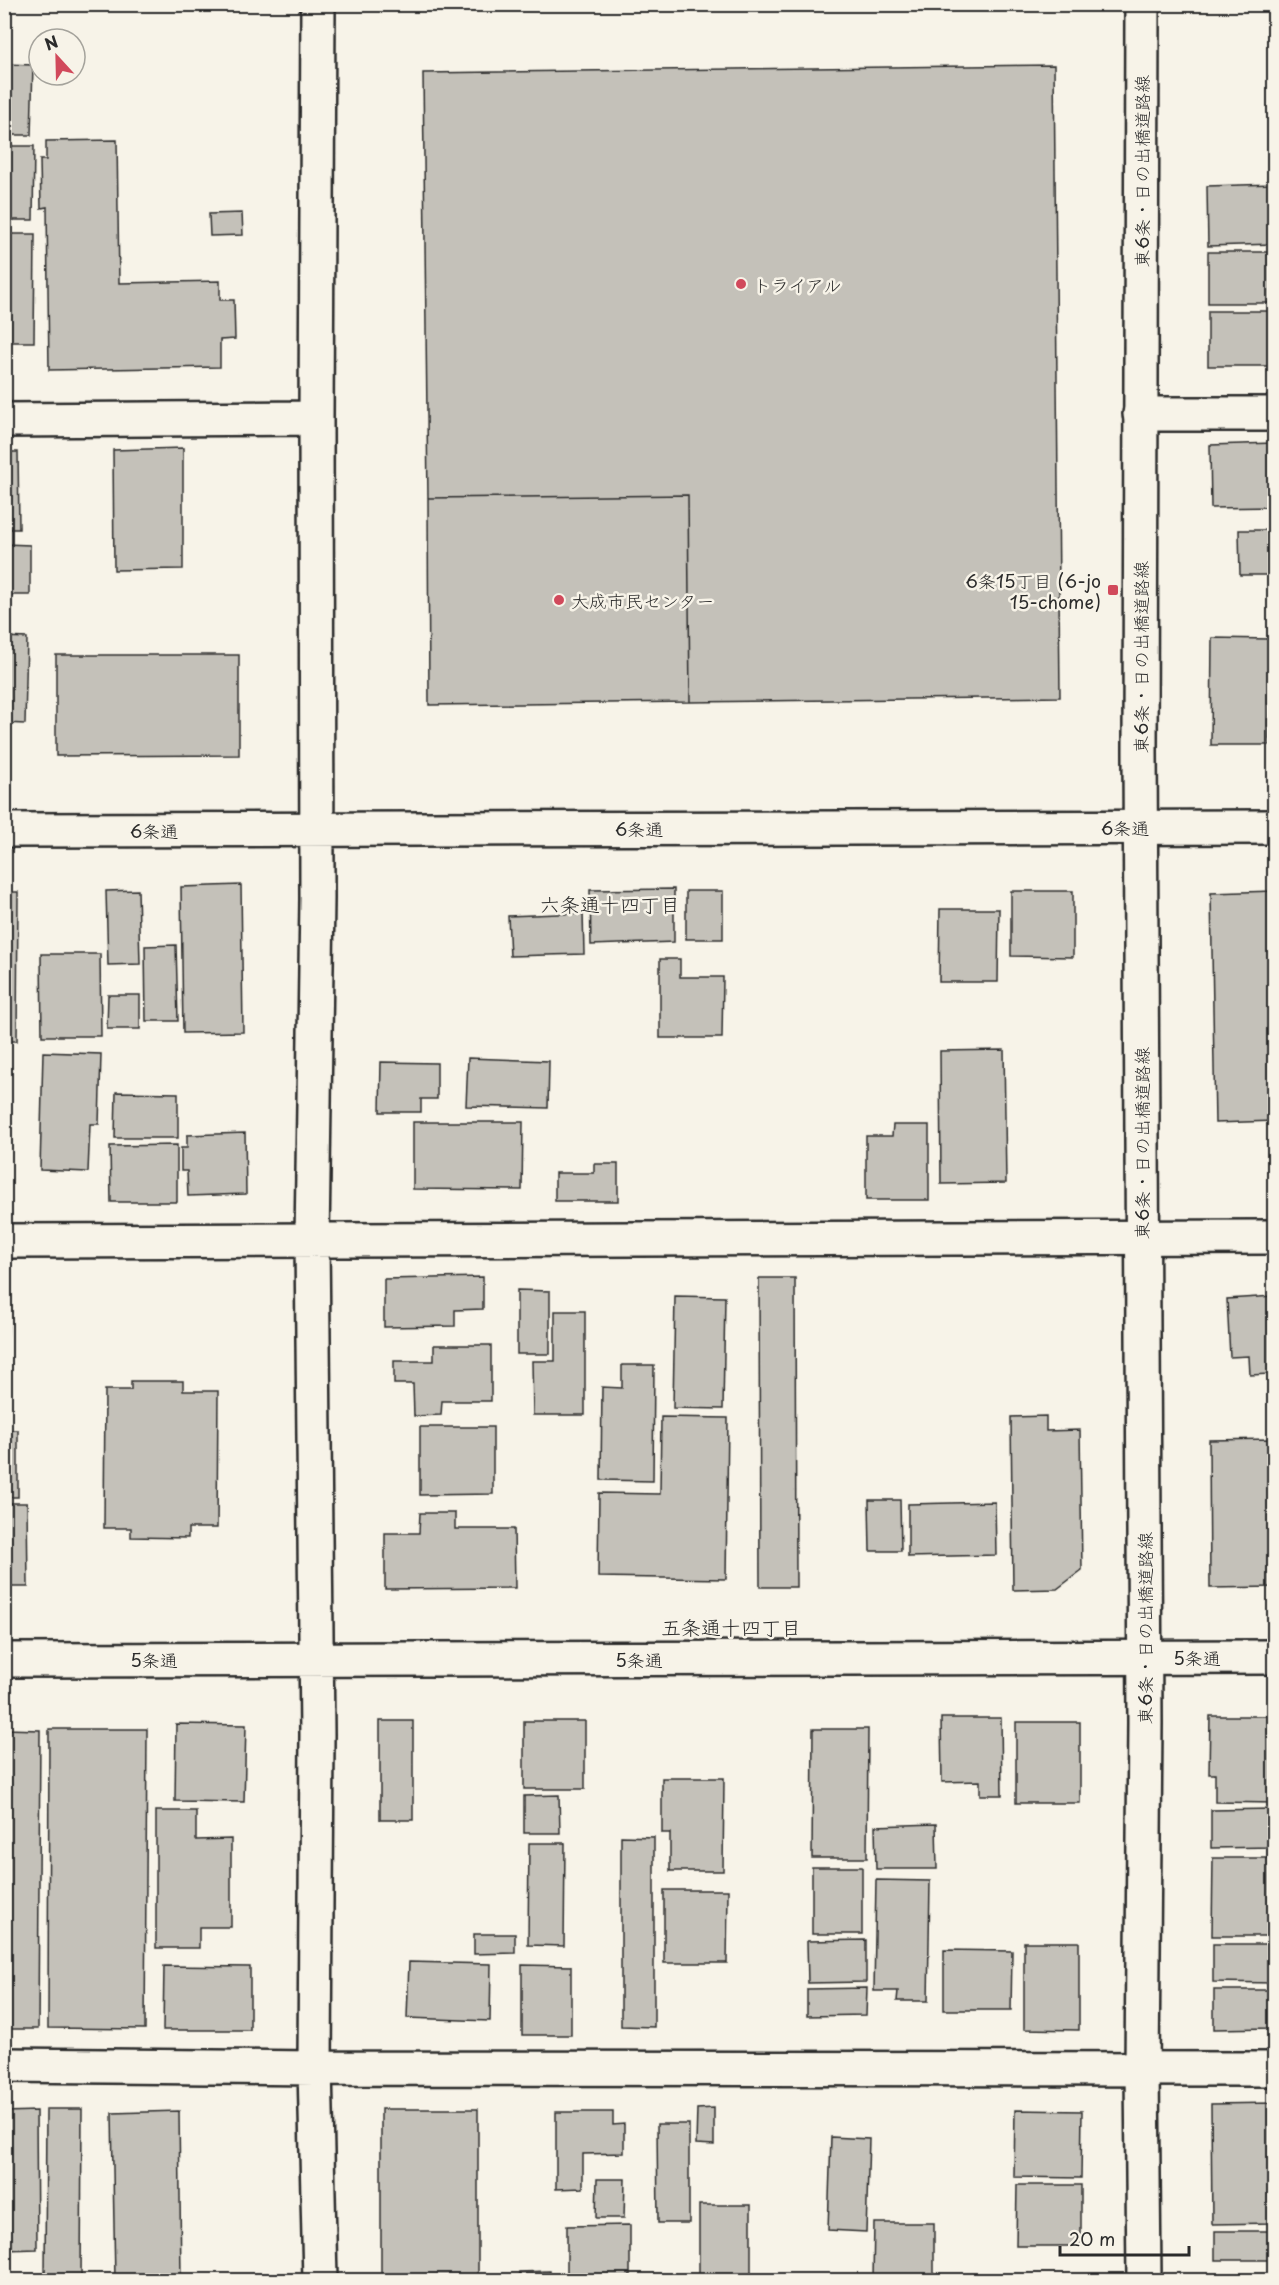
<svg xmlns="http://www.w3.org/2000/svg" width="1279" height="2285" font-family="'Playpen Sans','Klee One',sans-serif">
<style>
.building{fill:#c4c1b9;stroke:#2b2b2b;stroke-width:1.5}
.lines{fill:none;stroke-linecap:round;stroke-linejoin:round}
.street-casing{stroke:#2b2b2b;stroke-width:38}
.secondary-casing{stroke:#2b2b2b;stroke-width:38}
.street{stroke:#f7f3e8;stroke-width:33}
.secondary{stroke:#f7f3e8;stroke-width:33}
.poi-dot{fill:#d1495b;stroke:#f7f3e8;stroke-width:2}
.labels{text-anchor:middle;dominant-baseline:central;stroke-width:5;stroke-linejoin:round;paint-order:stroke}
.street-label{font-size:18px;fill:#2b2b2b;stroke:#f7f3e8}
.poi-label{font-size:18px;fill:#2b2b2b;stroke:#f7f3e8;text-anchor:start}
.neighbourhood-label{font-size:20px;fill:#2b2b2b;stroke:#f7f3e8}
</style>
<rect width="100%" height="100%" fill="#f7f3e8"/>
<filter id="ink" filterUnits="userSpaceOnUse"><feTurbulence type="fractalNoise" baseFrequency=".0167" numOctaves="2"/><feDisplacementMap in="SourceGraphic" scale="12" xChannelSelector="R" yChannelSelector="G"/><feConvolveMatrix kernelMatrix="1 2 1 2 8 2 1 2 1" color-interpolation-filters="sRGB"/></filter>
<g filter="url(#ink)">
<!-- building -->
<path class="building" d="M 4,64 L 33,65 L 31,135 L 4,135 Z
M 1054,65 L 1060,697 L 690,702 L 688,495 L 428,498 L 423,73 Z
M 117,140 L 119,283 L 220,281 L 220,300 L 234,300 L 235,339 L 220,340 L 220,367 L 49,370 L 47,207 L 41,208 L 40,160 L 46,160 L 46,141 Z
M 4,146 L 34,146 L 33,220 L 4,220 Z
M 1274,184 L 1274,244 L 1208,246 L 1207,186 Z
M 242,213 L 243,235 L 210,236 L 209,214 Z
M 4,234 L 35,234 L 34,342 L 7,342 L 7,322 L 4,322 Z
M 1208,252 L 1274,252 L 1274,303 L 1208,303 Z
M 1208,311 L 1273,311 L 1273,366 L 1208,366 Z
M 1274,443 L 1274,507 L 1211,508 L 1210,445 Z
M 183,448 L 183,569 L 114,570 L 113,450 Z
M 4,452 L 18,452 L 19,529 L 4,529 Z
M 688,495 L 690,702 L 429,705 L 428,498 Z
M 1239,530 L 1274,530 L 1274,575 L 1240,575 Z
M 4,544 L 30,545 L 30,595 L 4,595 Z
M 4,637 L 27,638 L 25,724 L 4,723 Z
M 1212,638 L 1270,639 L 1269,745 L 1211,745 Z
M 56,655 L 239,655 L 239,755 L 56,756 Z
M 241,885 L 243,1032 L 183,1033 L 181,887 Z
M 674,889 L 674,942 L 591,945 L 590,890 Z
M 138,890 L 140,964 L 108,965 L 106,891 Z
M 686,891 L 723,891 L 723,939 L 686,939 Z
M 1011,891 L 1073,891 L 1073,957 L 1011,956 Z
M 1274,891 L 1274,1121 L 1215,1123 L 1211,893 Z
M 4,892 L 18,892 L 17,1041 L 4,1041 Z
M 940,909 L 999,909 L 998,982 L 939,982 Z
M 583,913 L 584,954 L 510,956 L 508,916 Z
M 176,945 L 178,1021 L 146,1021 L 145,946 Z
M 41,954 L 100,954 L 101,1036 L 42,1036 Z
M 660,959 L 680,959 L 680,977 L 723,977 L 722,1038 L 660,1038 Z
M 108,995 L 140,995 L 140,1029 L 107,1029 Z
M 1004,1050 L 1006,1183 L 941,1184 L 940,1051 Z
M 43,1052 L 101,1054 L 99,1124 L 90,1124 L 88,1172 L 40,1170 Z
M 468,1058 L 549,1061 L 548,1108 L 466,1106 Z
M 381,1062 L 437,1063 L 437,1099 L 421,1099 L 421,1112 L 380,1112 Z
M 116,1092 L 178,1093 L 178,1138 L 115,1138 Z
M 413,1122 L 523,1122 L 522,1190 L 413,1189 Z
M 893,1125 L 929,1125 L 929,1200 L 866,1200 L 866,1136 L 892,1136 Z
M 245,1133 L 246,1194 L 188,1196 L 187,1171 L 181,1171 L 181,1148 L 187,1148 L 187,1135 Z
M 177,1145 L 177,1202 L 111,1202 L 110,1146 Z
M 594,1164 L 618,1164 L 618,1201 L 555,1201 L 555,1173 L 594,1173 Z
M 483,1277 L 483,1309 L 455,1310 L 455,1326 L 384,1327 L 384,1279 Z
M 759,1278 L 795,1278 L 796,1587 L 760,1587 Z
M 517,1290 L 550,1291 L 550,1354 L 517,1354 Z
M 675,1296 L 725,1297 L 723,1409 L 673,1408 Z
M 1274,1296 L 1274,1388 L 1270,1389 L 1270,1374 L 1250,1375 L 1249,1356 L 1230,1357 L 1227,1299 Z
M 555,1311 L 585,1311 L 585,1415 L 533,1415 L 532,1361 L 555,1361 Z
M 4,1314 L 8,1314 L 6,1381 L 4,1381 Z
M 434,1345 L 491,1345 L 491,1401 L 442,1401 L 441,1415 L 414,1416 L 413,1384 L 394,1384 L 394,1361 L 434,1361 Z
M 622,1365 L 654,1365 L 653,1481 L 601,1480 L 602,1387 L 622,1388 Z
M 131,1381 L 183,1381 L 183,1391 L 218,1391 L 217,1528 L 188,1528 L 188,1538 L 131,1537 L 131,1528 L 104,1528 L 105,1390 L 131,1390 Z
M 1046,1416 L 1046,1431 L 1080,1430 L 1082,1570 L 1057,1589 L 1013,1590 L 1011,1417 Z
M 661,1417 L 728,1418 L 726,1579 L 598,1577 L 599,1493 L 660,1494 Z
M 420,1427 L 493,1427 L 493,1494 L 420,1495 Z
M 4,1430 L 18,1430 L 18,1497 L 4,1497 Z
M 1272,1439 L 1274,1587 L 1210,1588 L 1209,1440 Z
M 869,1500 L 900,1500 L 901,1551 L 870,1551 Z
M 995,1502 L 996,1555 L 908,1557 L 908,1504 Z
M 4,1503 L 27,1503 L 28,1587 L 4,1587 Z
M 420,1513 L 455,1513 L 455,1529 L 514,1529 L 515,1588 L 385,1589 L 385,1533 L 419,1533 Z
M 1210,1716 L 1274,1716 L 1274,1803 L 1215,1802 L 1215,1774 L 1209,1774 Z
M 941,1718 L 1001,1718 L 1002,1795 L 980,1795 L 980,1781 L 942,1782 Z
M 380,1721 L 413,1721 L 413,1820 L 380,1820 Z
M 524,1721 L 585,1721 L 585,1789 L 524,1789 Z
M 1016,1722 L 1080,1722 L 1080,1803 L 1016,1803 Z
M 176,1724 L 246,1725 L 244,1802 L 175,1801 Z
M 4,1729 L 40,1730 L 38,2029 L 4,2029 Z
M 49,1729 L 147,1729 L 145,2029 L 48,2028 Z
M 813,1729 L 868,1729 L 867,1858 L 812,1858 Z
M 662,1778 L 724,1778 L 723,1871 L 670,1871 L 670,1833 L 662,1833 Z
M 559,1795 L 560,1833 L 524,1833 L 524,1796 Z
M 1273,1809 L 1273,1847 L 1211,1848 L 1211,1810 Z
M 156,1811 L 196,1811 L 196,1840 L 231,1839 L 231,1927 L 199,1927 L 199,1948 L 156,1948 Z
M 936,1824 L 937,1869 L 876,1869 L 875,1826 Z
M 621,1836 L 654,1837 L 654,2027 L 621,2026 Z
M 529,1843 L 565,1843 L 564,1946 L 528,1945 Z
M 1213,1858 L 1274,1858 L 1274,1936 L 1212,1936 Z
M 812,1867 L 862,1867 L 862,1934 L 812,1934 Z
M 876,1880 L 930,1881 L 928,2001 L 897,2001 L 898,1991 L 874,1991 Z
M 664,1890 L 728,1890 L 727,1963 L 664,1963 Z
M 474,1934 L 515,1934 L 515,1953 L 474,1954 Z
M 866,1940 L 866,1982 L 808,1983 L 807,1941 Z
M 1024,1942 L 1079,1942 L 1079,2030 L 1024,2029 Z
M 1213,1944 L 1274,1944 L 1274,1983 L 1213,1982 Z
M 944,1950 L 1012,1951 L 1011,2010 L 944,2010 Z
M 409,1962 L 491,1964 L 490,2021 L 407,2018 Z
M 522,1965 L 571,1966 L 571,2035 L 522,2035 Z
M 164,1966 L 250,1967 L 250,2030 L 163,2030 Z
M 867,1988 L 866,2015 L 807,2016 L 807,1989 Z
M 1214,1990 L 1274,1990 L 1274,2028 L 1214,2029 Z
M 1274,2103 L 1274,2223 L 1212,2224 L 1211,2104 Z
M 714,2108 L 714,2145 L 696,2144 L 697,2109 Z
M 46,2109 L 82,2109 L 81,2280 L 45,2280 Z
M 381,2109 L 478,2109 L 478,2280 L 381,2280 Z
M 1015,2110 L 1082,2111 L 1081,2178 L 1014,2177 Z
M 36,2111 L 37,2249 L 4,2250 L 4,2112 Z
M 179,2111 L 181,2280 L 115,2280 L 112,2113 Z
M 556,2112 L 613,2112 L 613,2125 L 624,2124 L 624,2153 L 583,2154 L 583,2188 L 556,2189 Z
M 657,2124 L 689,2124 L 689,2223 L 658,2223 Z
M 831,2137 L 869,2139 L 866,2232 L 828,2230 Z
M 597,2179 L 625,2179 L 624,2218 L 596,2218 Z
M 1017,2185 L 1081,2185 L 1081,2246 L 1016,2246 Z
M 699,2205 L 751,2205 L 751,2280 L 699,2280 Z
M 874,2223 L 934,2223 L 934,2280 L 873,2280 Z
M 630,2225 L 630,2280 L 567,2280 L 567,2226 Z
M 1215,2231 L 1274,2231 L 1274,2260 L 1215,2260 Z
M 550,2271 L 550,2280 L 519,2280 L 519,2272 Z"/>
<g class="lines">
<defs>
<path id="street" d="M 318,4 L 316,418 L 317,899 L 312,1240 L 317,1734 L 315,2068 L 320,2280
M 1140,414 L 1274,414
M 4,420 L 316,418
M 4,830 L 1274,827
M 4,1241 L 1274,1237
M 4,1660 L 1274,1657
M 4,2065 L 315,2068 L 1274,2069"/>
<path id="secondary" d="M 1142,4 L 1140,751 L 1145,1723 L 1142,2069 L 1144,2280"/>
</defs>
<!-- street casing -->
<use href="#street" class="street-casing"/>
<!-- secondary casing -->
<use href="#secondary" class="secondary-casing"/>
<!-- street -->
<use href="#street" class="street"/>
<!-- secondary -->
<use href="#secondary" class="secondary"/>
</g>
</g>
<!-- markers -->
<g class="poi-dot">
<circle cx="741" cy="284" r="6"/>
<rect x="1107" y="584" width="12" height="12" rx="3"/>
<circle cx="559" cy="600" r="6"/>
</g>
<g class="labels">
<!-- street labels -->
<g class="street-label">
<text transform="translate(1141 171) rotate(-90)">東6条・日の出橋道路線</text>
<text transform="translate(1140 657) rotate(-90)">東6条・日の出橋道路線</text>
<text x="1125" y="827">6条通</text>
<text x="639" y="828">6条通</text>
<text x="154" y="830">6条通</text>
<text transform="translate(1141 1143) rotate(-90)">東6条・日の出橋道路線</text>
<text transform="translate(1144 1628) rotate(-90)">東6条・日の出橋道路線</text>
<text x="1197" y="1657">5条通</text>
<text x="154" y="1659">5条通</text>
<text x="639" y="1659">5条通</text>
</g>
<!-- poi labels -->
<g class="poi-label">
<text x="753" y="284">トライアル</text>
<text x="1101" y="580" text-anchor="end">6条15丁目 (6-jo<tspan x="1101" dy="21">15-chome)</tspan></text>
<text x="571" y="600">大成市民センター</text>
</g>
<!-- neighbourhood labels -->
<g class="neighbourhood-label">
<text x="610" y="904">六条通十四丁目</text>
<text x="731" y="1627">五条通十四丁目</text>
</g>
</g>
<!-- margin -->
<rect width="1279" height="2285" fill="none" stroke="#f7f3e8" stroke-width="24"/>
<rect x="12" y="12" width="1255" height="2261" fill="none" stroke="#2b2b2b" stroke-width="2" filter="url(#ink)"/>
<!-- north arrow -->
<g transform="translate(57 57) rotate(338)"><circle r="28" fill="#f7f3e8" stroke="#a5a39c" stroke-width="1.5"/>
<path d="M0-4.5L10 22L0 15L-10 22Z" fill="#d1495b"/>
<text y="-9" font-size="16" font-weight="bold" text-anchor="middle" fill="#2b2b2b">N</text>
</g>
<!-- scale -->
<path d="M1060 2246v9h129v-9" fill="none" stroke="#2b2b2b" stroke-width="3"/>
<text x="1069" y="2246" font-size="18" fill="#2b2b2b" stroke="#f7f3e8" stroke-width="4.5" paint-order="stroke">20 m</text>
</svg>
